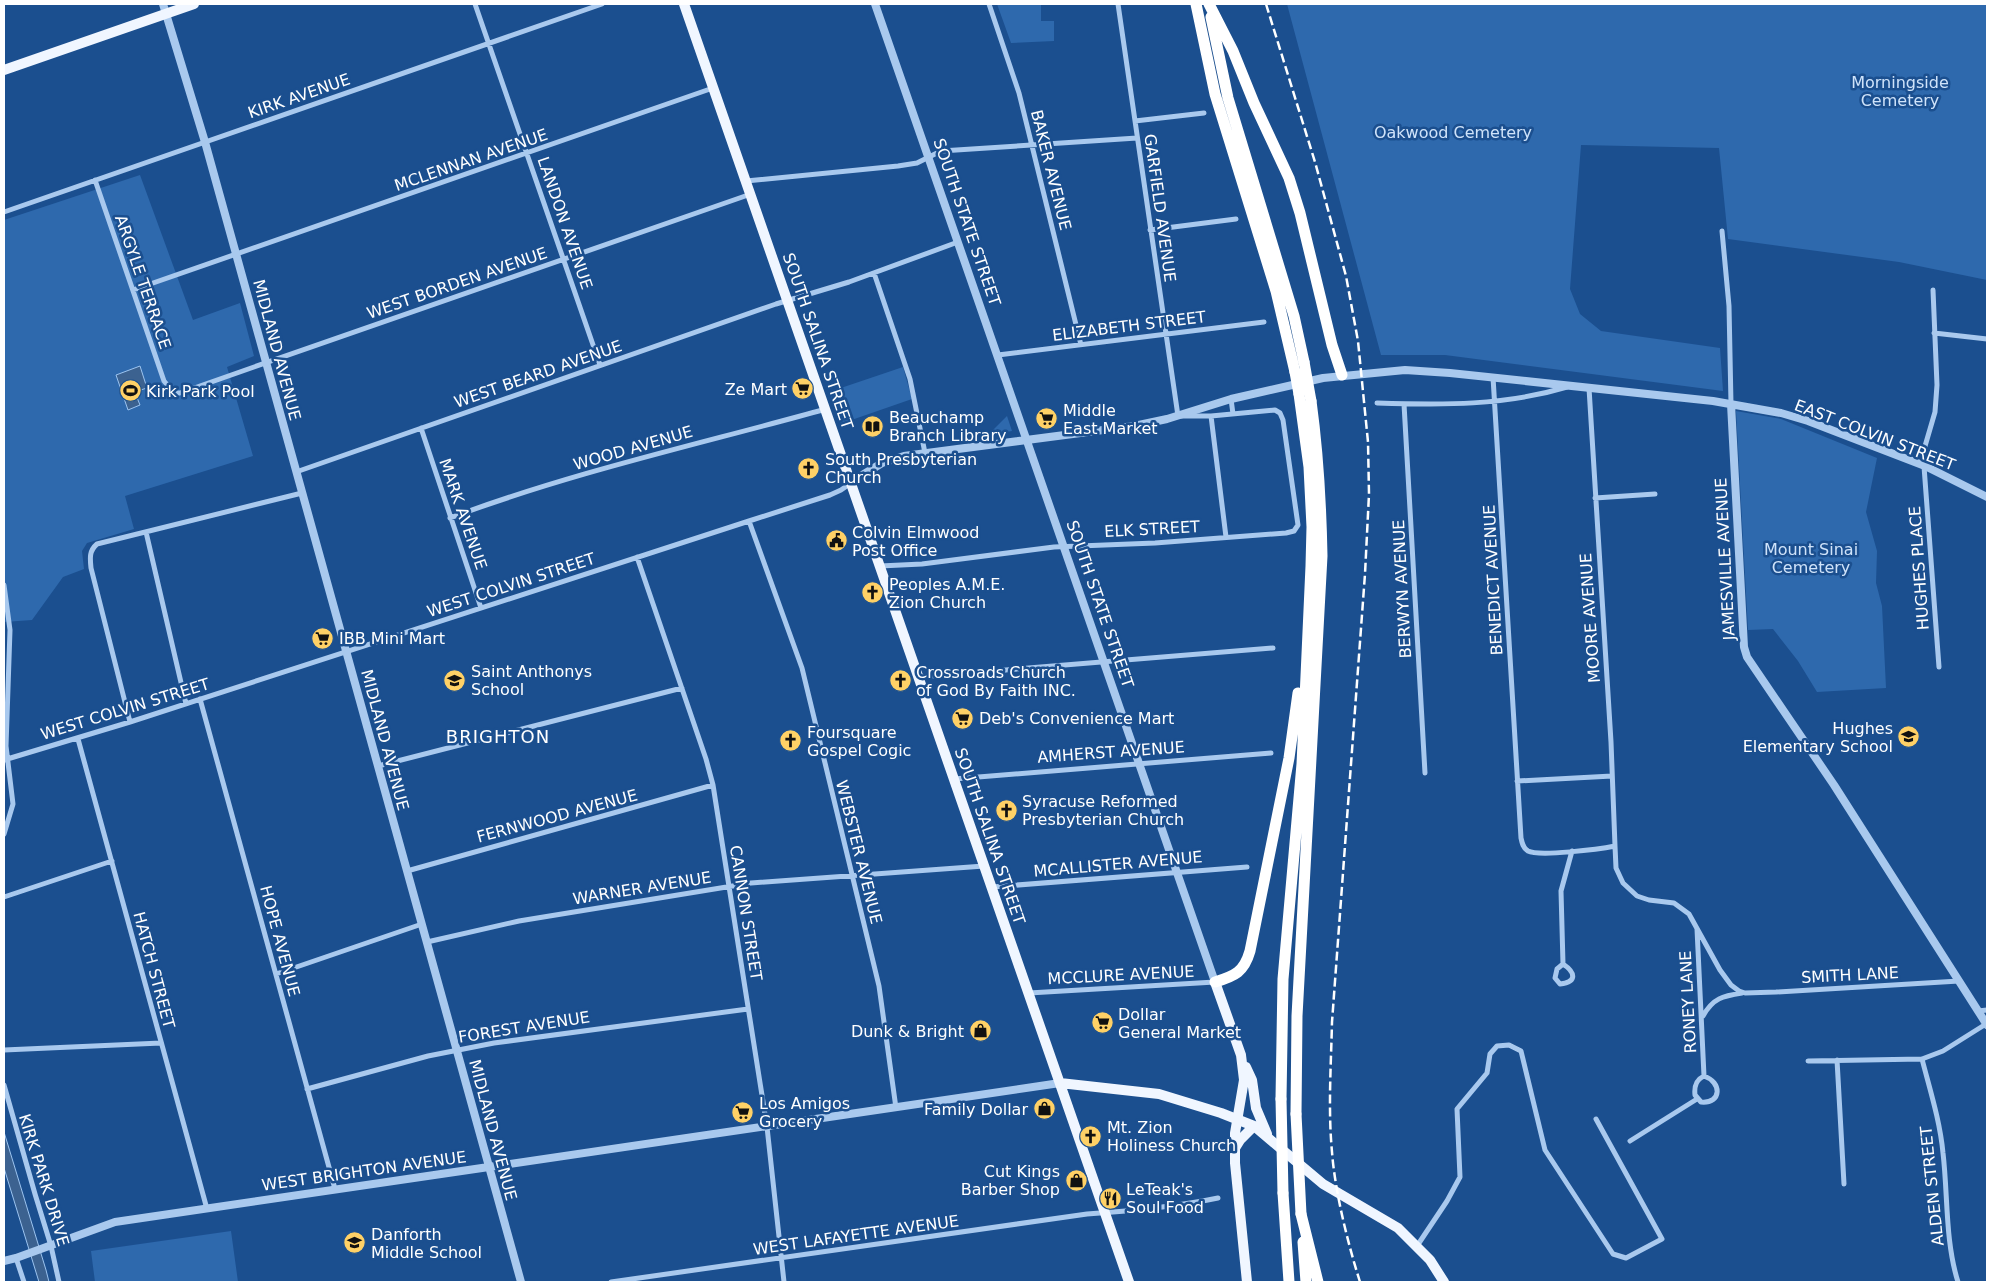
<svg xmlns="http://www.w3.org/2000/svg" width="1991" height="1286" font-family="'DejaVu Sans',sans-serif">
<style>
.green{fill:#2e69ad}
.water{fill:#3c6290;stroke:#9cc4f0}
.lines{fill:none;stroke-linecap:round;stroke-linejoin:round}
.minor{stroke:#a9c9ee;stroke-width:5}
.tertiary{stroke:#a9c9ee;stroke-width:8}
.primary{stroke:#f0f6ff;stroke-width:10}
.motorway{stroke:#fff;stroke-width:11}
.rail{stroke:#fff;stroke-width:2.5;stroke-dasharray:9 4;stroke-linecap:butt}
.motorway-bridge{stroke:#fff;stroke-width:11}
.labels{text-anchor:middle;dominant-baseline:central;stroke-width:5;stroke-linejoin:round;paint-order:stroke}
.park-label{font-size:16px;fill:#cfe3fa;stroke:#1b4f8f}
.street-label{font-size:16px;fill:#fff;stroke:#1b4f8f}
.poi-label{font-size:16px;fill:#fff;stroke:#1b4f8f;text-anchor:start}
.neighbourhood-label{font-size:18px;letter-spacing:1px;fill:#fff;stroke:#1b4f8f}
</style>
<rect width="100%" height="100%" fill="#1b4f8f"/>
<!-- green -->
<path class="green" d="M 997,4 L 1041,4 L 1041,21 L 1054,21 L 1054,41 L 1011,43 Z
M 1287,4 L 1987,4 L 1987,280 L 1899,262 L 1728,239 L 1719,148 L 1581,145 L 1570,289 L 1580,314 L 1601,331 L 1720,348 L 1723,391 L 1445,355 L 1381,355 Z
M 140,175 L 193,320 L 240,303 L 254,356 L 227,367 L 253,456 L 125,496 L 134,529 L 87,543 L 82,551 L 84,569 L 63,577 L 32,620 L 4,622 L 4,220 Z
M 903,367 L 912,399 L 840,424 L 829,392 Z
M 1736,411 L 1781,419 L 1877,458 L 1866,512 L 1877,551 L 1876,583 L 1882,606 L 1886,688 L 1817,692 L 1798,661 L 1773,629 L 1748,630 Z
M 1007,416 L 1012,431 L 988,435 Z
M 231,1231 L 238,1282 L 95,1282 L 91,1251 Z"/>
<!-- water -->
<path class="water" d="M 140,366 L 147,388 L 131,393 L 133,397 L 136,395 L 140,405 L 128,410 L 116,375 Z
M 4,1132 L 46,1270 L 49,1282 L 39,1282 L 4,1168 Z"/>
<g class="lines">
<!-- minor -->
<path class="minor" d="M 475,4 L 600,365
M 989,4 L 1019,93 L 1081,345
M 1135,121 L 1204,113
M 95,180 L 164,381 L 174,393 L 180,393 L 254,367 L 751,194
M 746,181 L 898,166 L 917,163 L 941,151 L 1137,138
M 4,212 L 602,4
M 1150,230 L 1236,219
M 1722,231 L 1729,306 L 1731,404
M 874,273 L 910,379 L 925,453
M 133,290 L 713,88
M 1933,290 L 1937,385 L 1935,412 L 1923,453 L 1939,667
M 1934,333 L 1987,339
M 998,355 L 1264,322
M 1493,377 L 1521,838 C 1522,843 1523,848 1528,851 C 1539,857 1600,849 1615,846
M 1589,388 L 1611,742 L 1615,846 L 1616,868 L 1623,883 L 1637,896 L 1649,900 L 1674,903 L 1689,914 L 1720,970 L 1731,985 L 1739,991 L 1745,993 L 1776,992 L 1959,981
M 1231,399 L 1233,414
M 1377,403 C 1443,405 1504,406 1567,387
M 1404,404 L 1425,773
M 1211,416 L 1226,537
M 421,428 L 481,608
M 296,472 L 776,304 L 849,282 L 958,242
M 1595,498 L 1655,494
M 450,518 C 573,472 700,444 826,409
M 749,521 L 802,668 L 879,986 L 896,1108
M 146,532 L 186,704
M 637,557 L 706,759 L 713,785 L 767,1127 L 784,1282
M 880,566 L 922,564 L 1054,547 L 1155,543 L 1286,533 L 1294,531 L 1298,525 L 1283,420 L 1280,413 L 1275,410 L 1211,416 L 1178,416 L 1118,4
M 4,585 L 10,630 L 6,746 L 13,804 L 4,834
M 919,677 L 1273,648
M 200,699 L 335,1189
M 130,722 L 91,568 C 90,558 89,551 97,544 L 302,493
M 78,739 L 207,1209
M 4,760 L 130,722 L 749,521 L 830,495 L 841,490 L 851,483
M 378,766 L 682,688
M 954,779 L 1271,753
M 1517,781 L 1612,776
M 407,871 L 713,785
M 992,887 L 1247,867
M 4,897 L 112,861
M 1697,929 L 1704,1076
M 427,942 L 519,921 L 751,883 L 984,866
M 1563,964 C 1575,972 1578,982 1560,984 L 1555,978 L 1557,969 L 1563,964 L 1561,891 L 1572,851
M 276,974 L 422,924
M 1029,993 L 1215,982
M 1978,1011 L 1987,1010
M 1703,1016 C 1713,998 1723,996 1742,993
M 4,1050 L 161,1043
M 1922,1059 C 1930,1090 1940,1121 1943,1153 C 1948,1195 1945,1241 1958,1282
M 1837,1060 L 1844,1184
M 1808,1061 L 1922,1059 L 1943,1051 L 1986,1024
M 1704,1076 C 1722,1082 1722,1104 1701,1102 L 1695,1095 C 1694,1086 1696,1080 1704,1076 Z
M 4,1085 L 35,1194 L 51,1246 L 59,1282
M 307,1089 L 428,1056 L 494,1043 L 748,1009
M 1630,1141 L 1697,1099
M 1417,1246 L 1447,1201 L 1460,1177 L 1457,1109 L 1487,1073 L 1490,1054 L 1497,1046 L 1509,1045 L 1521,1051 L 1545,1150 L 1613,1254 L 1626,1258 L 1662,1239 L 1596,1119
M 16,1258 L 24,1282
M 611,1282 L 1087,1214 C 1131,1211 1175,1207 1218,1198"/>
<!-- tertiary -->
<path class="tertiary" d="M 163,4 L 205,142 L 521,1282
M 875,4 L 1215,982
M 1731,404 L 1744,647 L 1747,657 L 1834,785 L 1987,1025
M 851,482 L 882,463 L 904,456 L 1134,426 L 1167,419 L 1231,399 L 1323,378 L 1405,370 L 1450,373 L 1713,401 L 1781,413 L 1808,421 L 1925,466 L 1987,497
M 4,1261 L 16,1258 L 115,1222 L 1060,1083"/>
<!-- primary -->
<path class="primary" d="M 684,4 L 1129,1282
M 4,70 L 194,4
M 1215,982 L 1241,1055 L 1244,1080 L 1235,1133 L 1235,1163 L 1247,1282
M 1246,1067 L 1252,1080 L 1256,1108 L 1267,1134
M 1060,1083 L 1159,1094 L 1221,1113 L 1254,1126 L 1323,1184 L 1398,1228 L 1430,1260 L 1444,1282
M 1235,1148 L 1240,1140 L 1254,1126"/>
<!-- motorway -->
<path class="motorway" d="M 1196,4 L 1215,94 L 1276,291 L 1295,372
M 1209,4 L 1233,51 L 1254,103 L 1289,178 L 1300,213 L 1332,345 L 1342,375
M 1211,17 L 1228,98 L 1294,316 L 1304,362
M 1215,982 C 1235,976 1244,972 1250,951 L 1289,758 L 1298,693
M 1281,1099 L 1283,979 L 1302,764 L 1311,566 L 1312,527 L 1309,467 L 1299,394
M 1296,1114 L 1297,1016 L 1322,556 C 1321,504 1318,452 1311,401
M 1283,1193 L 1289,1282
M 1301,1214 L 1318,1282
M 1303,1242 L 1306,1282"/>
<!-- rail -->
<path class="rail" d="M 1266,4 L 1315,162 L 1346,276 L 1358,341 L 1368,442 L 1369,494 L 1365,574 L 1332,1022 C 1331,1066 1328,1109 1332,1152 C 1335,1192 1348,1244 1360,1282"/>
<!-- motorway-bridge -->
<path class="motorway-bridge" d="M 1304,362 L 1311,401
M 1295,372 L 1299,394
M 1281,1099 L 1283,1193
M 1296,1114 L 1301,1214"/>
</g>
<!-- icons -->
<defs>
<symbol id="supermarket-disc" viewBox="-11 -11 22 22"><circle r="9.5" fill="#ffd166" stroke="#1b4f8f"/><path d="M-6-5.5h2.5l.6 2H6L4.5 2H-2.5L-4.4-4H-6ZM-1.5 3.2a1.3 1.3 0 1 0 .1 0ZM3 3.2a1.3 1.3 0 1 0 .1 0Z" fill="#111"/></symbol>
<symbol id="stadium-disc" viewBox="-11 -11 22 22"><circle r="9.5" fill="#ffd166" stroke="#1b4f8f"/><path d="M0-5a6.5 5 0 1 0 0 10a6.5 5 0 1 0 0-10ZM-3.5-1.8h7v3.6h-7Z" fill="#111"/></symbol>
<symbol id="library-disc" viewBox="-11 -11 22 22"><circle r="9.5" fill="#ffd166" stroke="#1b4f8f"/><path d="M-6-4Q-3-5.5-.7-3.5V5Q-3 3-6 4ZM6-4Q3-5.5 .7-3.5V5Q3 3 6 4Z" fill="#111"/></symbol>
<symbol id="church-disc" viewBox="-11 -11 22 22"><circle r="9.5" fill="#ffd166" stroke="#1b4f8f"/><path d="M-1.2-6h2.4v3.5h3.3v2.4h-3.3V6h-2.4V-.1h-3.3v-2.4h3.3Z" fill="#111"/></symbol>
<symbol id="civic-disc" viewBox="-11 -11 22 22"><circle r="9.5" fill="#ffd166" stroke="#1b4f8f"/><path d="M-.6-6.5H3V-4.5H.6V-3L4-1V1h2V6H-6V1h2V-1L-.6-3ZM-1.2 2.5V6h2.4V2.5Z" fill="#111"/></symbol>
<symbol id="school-disc" viewBox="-11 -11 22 22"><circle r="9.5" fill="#ffd166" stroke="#1b4f8f"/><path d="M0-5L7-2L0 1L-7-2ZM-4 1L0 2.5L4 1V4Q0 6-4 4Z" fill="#111"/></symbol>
<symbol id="shop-disc" viewBox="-11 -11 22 22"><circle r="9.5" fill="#ffd166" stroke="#1b4f8f"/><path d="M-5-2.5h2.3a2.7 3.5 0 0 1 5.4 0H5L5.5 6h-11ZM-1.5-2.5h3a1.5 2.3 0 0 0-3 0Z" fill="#111"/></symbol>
<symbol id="restaurant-disc" viewBox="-11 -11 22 22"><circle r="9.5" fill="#ffd166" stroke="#1b4f8f"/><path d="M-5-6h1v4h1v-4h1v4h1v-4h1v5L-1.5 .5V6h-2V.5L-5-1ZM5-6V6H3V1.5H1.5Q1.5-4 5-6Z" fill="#111"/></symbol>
</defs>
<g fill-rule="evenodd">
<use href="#supermarket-disc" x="790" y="376" width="25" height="25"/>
<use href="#stadium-disc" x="118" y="378" width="25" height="25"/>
<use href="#supermarket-disc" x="1034" y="406" width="25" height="25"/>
<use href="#library-disc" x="860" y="414" width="25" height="25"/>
<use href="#church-disc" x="796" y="456" width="25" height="25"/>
<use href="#civic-disc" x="824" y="528" width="25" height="25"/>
<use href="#church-disc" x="860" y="580" width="25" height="25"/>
<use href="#supermarket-disc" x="310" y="626" width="25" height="25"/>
<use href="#school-disc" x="442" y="668" width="25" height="25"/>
<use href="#church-disc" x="888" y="668" width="25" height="25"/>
<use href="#supermarket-disc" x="950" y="706" width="25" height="25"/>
<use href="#school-disc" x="1896" y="724" width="25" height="25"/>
<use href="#church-disc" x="778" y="728" width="25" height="25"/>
<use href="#church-disc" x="994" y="798" width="25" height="25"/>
<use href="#supermarket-disc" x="1090" y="1010" width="25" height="25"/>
<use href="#shop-disc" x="968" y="1018" width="25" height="25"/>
<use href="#shop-disc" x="1032" y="1096" width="25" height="25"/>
<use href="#supermarket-disc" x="730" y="1100" width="25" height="25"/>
<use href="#church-disc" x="1078" y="1124" width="25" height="25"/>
<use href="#shop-disc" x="1064" y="1168" width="25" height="25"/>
<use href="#restaurant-disc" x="1098" y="1186" width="25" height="25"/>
<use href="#school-disc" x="342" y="1230" width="25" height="25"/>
</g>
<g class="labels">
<!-- park labels -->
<g class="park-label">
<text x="1900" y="82">Morningside<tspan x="1900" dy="18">Cemetery</tspan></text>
<text x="1453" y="132">Oakwood Cemetery</text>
<text x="1811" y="549">Mount Sinai<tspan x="1811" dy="18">Cemetery</tspan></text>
</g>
<!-- street labels -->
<g class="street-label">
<text transform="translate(299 96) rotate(-19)">KIRK AVENUE</text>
<text transform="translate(471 160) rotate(-19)">MCLENNAN AVENUE</text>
<text transform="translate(1051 170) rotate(76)">BAKER AVENUE</text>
<text transform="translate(1160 208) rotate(82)">GARFIELD AVENUE</text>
<text transform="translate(967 222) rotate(71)">SOUTH STATE STREET</text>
<text transform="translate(565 223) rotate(71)">LANDON AVENUE</text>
<text transform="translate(143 282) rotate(71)">ARGYLE TERRACE</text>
<text transform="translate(457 283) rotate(-19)">WEST BORDEN AVENUE</text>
<text transform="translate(1129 326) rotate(-7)">ELIZABETH STREET</text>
<text transform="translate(818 341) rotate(71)">SOUTH SALINA STREET</text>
<text transform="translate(277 350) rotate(75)">MIDLAND AVENUE</text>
<text transform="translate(538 374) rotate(-19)">WEST BEARD AVENUE</text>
<text transform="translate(1875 435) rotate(21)">EAST COLVIN STREET</text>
<text transform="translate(633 448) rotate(-16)">WOOD AVENUE</text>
<text transform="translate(463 514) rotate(71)">MARK AVENUE</text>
<text transform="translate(1152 529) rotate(-3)">ELK STREET</text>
<text transform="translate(1725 559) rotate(-93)">JAMESVILLE AVENUE</text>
<text transform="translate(1919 568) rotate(-94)">HUGHES PLACE</text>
<text transform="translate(1493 580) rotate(-93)">BENEDICT AVENUE</text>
<text transform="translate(511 585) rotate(-18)">WEST COLVIN STREET</text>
<text transform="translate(1402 589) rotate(-93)">BERWYN AVENUE</text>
<text transform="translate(1100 604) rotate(71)">SOUTH STATE STREET</text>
<text transform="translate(1590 618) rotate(-94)">MOORE AVENUE</text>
<text transform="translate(125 709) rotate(-17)">WEST COLVIN STREET</text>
<text transform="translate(385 740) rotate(75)">MIDLAND AVENUE</text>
<text transform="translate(1111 752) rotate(-4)">AMHERST AVENUE</text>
<text transform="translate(557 816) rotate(-15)">FERNWOOD AVENUE</text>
<text transform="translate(990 836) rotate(71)">SOUTH SALINA STREET</text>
<text transform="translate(859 852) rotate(76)">WEBSTER AVENUE</text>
<text transform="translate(1118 864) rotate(-5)">MCALLISTER AVENUE</text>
<text transform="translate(642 888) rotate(-9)">WARNER AVENUE</text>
<text transform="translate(746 913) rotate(81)">CANNON STREET</text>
<text transform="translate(280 941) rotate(75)">HOPE AVENUE</text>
<text transform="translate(154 970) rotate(75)">HATCH STREET</text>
<text transform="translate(1121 975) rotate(-3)">MCCLURE AVENUE</text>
<text transform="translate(1850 975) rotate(-3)">SMITH LANE</text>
<text transform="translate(1688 1002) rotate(-93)">RONEY LANE</text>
<text transform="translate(524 1027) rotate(-9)">FOREST AVENUE</text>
<text transform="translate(493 1130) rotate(75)">MIDLAND AVENUE</text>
<text transform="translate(364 1171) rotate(-8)">WEST BRIGHTON AVENUE</text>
<text transform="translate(44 1180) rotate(73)">KIRK PARK DRIVE</text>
<text transform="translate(1932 1186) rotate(-96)">ALDEN STREET</text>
<text transform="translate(856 1235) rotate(-8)">WEST LAFAYETTE AVENUE</text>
</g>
<!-- poi labels -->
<g class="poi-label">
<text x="787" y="389" text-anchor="end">Ze Mart</text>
<text x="146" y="391">Kirk Park Pool</text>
<text x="1063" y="410">Middle<tspan x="1063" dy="18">East Market</tspan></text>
<text x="889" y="417">Beauchamp<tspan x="889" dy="18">Branch Library</tspan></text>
<text x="825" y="459">South Presbyterian<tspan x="825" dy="18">Church</tspan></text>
<text x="852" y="532">Colvin Elmwood<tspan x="852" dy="18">Post Office</tspan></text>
<text x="889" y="584">Peoples A.M.E.<tspan x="889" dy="18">Zion Church</tspan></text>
<text x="339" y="638">IBB Mini Mart</text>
<text x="471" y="671">Saint Anthonys<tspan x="471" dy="18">School</tspan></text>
<text x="916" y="672">Crossroads Church<tspan x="916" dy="18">of God By Faith INC.</tspan></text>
<text x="979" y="718">Deb's Convenience Mart</text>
<text x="1893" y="728" text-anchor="end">Hughes<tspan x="1893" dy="18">Elementary School</tspan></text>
<text x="807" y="732">Foursquare<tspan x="807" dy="18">Gospel Cogic</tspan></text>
<text x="1022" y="801">Syracuse Reformed<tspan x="1022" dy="18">Presbyterian Church</tspan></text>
<text x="1118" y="1014">Dollar<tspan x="1118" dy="18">General Market</tspan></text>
<text x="964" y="1031" text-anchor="end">Dunk &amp; Bright</text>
<text x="759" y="1103">Los Amigos<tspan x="759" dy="18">Grocery</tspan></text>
<text x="1028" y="1109" text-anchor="end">Family Dollar</text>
<text x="1107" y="1127">Mt. Zion<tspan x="1107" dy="18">Holiness Church</tspan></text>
<text x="1060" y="1171" text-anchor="end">Cut Kings<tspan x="1060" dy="18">Barber Shop</tspan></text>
<text x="1126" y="1189">LeTeak's<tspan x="1126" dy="18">Soul Food</tspan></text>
<text x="371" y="1234">Danforth<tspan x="371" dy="18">Middle School</tspan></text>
</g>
<!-- neighbourhood labels -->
<g class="neighbourhood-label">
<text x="498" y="736">BRIGHTON</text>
</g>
</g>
<!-- border -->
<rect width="1991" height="1286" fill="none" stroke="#ffffff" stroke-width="10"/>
</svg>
